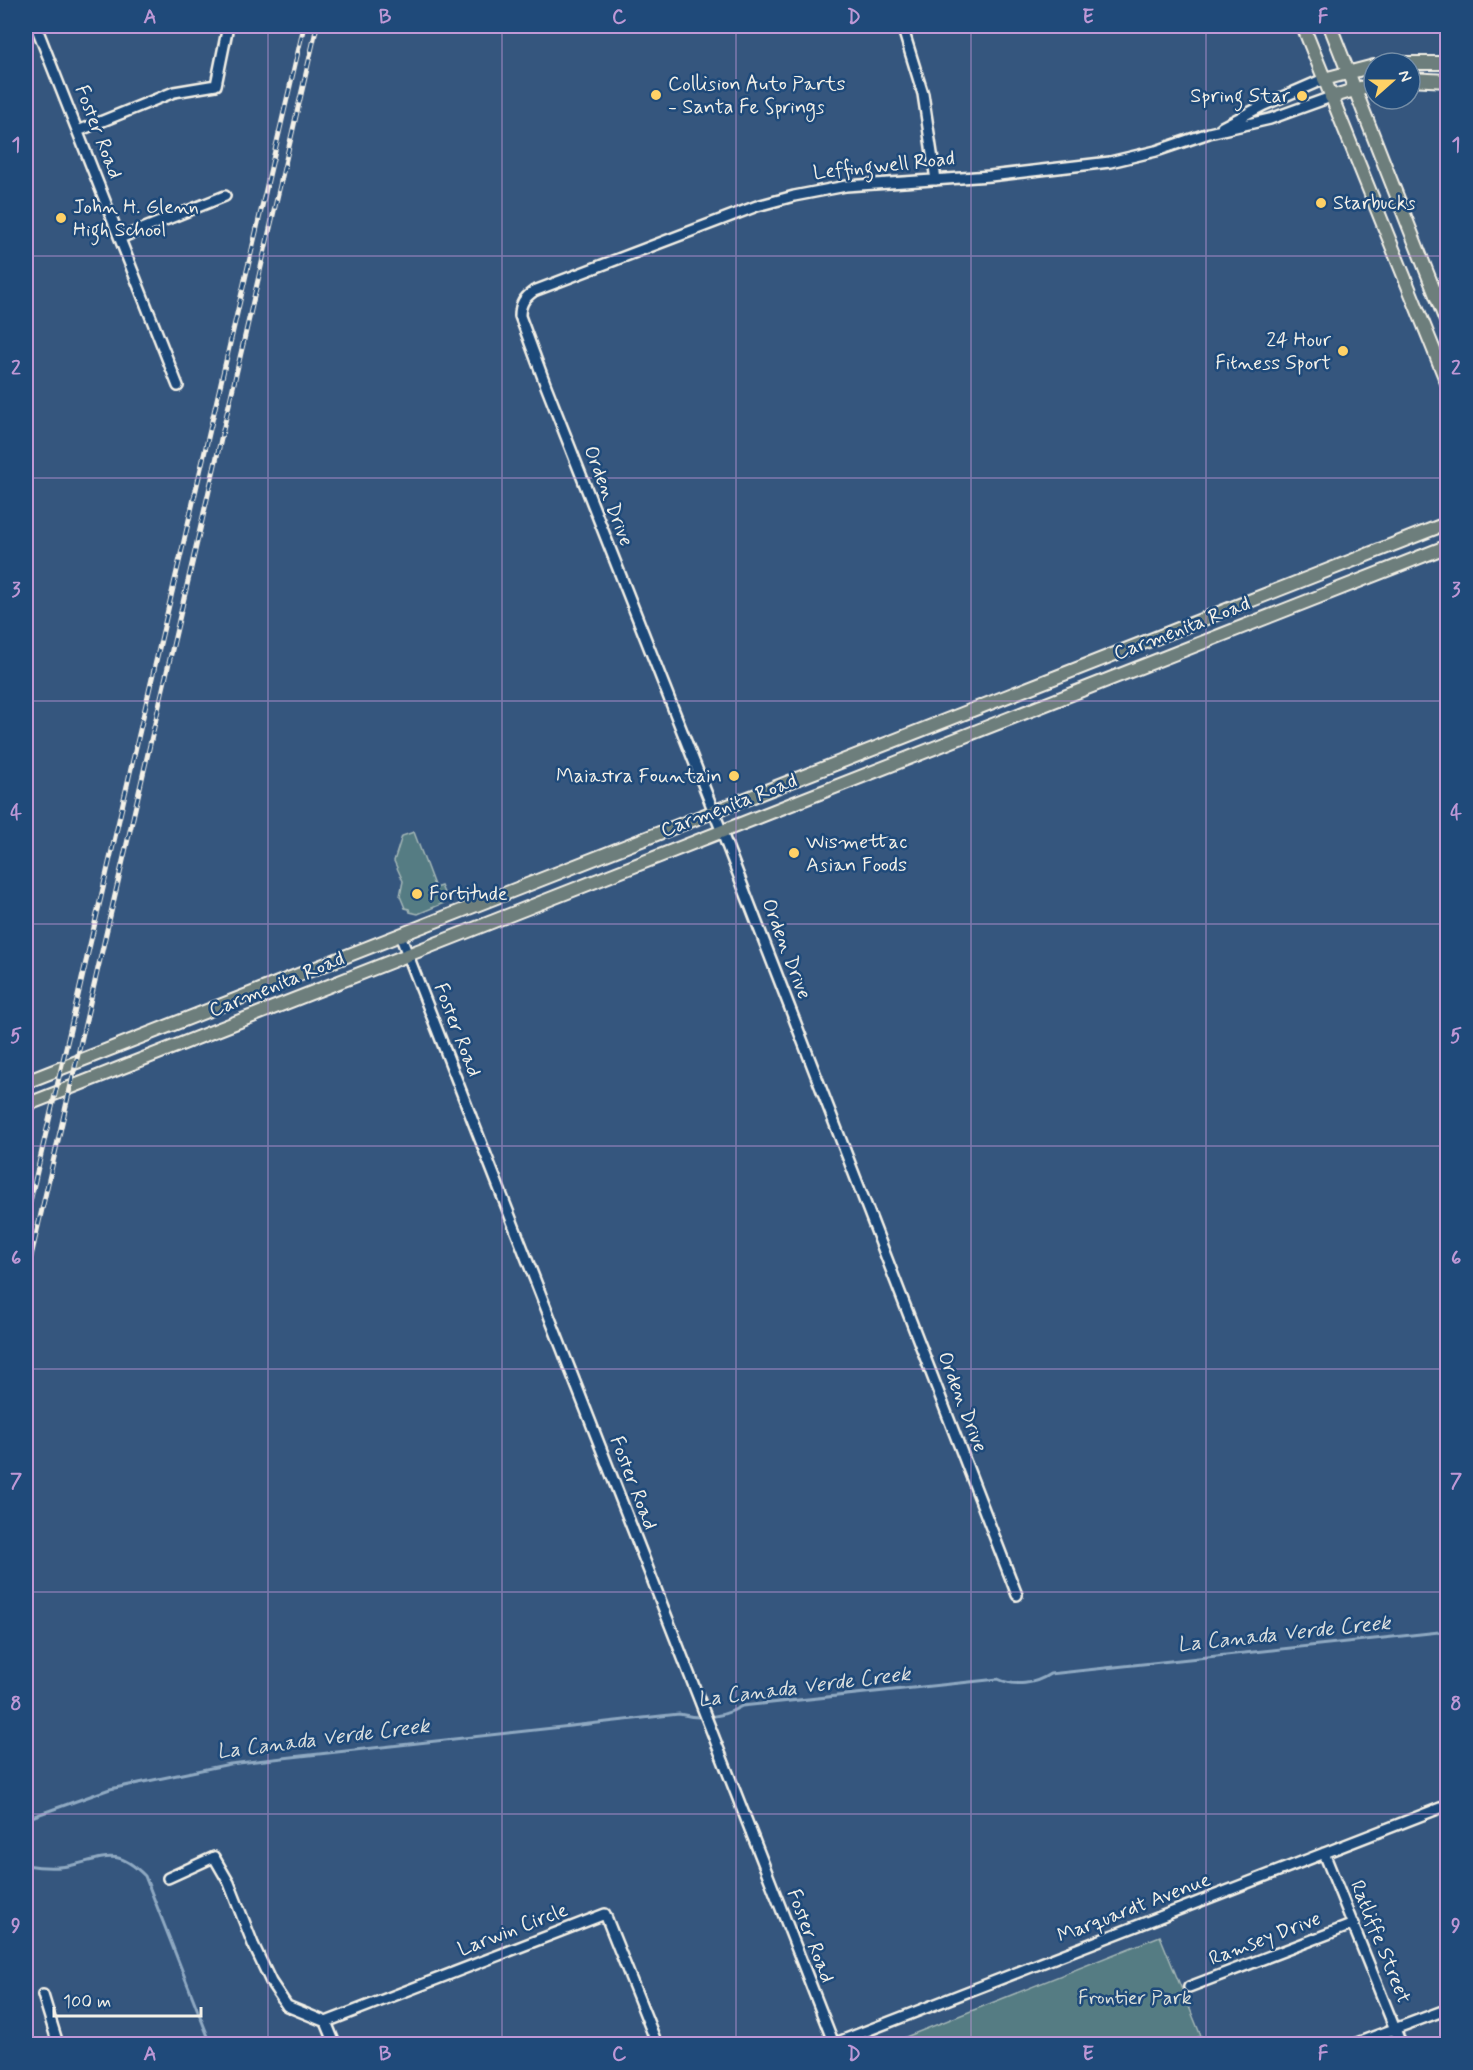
<svg xmlns="http://www.w3.org/2000/svg" width="1473" height="2070" font-family="Mynerve,sans-serif">
<style>
.green{fill:#557c83;stroke:#a4b6b6;stroke-width:1.5}
.lines{fill:none;stroke-linecap:round;stroke-linejoin:round}
.stream{stroke:#8fa9c2;stroke-width:3}
.minor-casing{stroke:#f4f1e8;stroke-width:14}
.major-casing{stroke:#f4f1e8;stroke-width:16}
.minor{stroke:#1f4a7a;stroke-width:9}
.major{stroke:#6d7e7c;stroke-width:12}
.rail-casing{stroke:#f4f1e8;stroke-width:5}
.rail{stroke:#1f4a7a;stroke-width:3;stroke-dasharray:9;stroke-linecap:butt}
.grid{fill:none;stroke:#be98d6;stroke-width:1.5;stroke-opacity:0.55}
.poi-dot{fill:#ffd166;stroke:#1f4a7a;stroke-width:2}
.labels{text-anchor:middle;dominant-baseline:central;stroke-width:5;stroke-linejoin:round;paint-order:stroke}
.poi-label{font-size:20px;fill:#f4f1e8;stroke:#1f4a7a;text-anchor:start}
.street-label{font-size:20px;fill:#f4f1e8;stroke:#1f4a7a}
.park-label{font-size:20px;fill:#dcdfd9;stroke:#1f4a7a}
.water-label{font-size:21px;font-style:italic;fill:#dbdfde;stroke:#1f4a7a}
.neatline{fill:none;stroke:#be98d6;stroke-width:2}
.grid-label{font-size:20px;text-anchor:middle;font-weight:bold;fill:#be98d6}
</style>
<rect width="100%" height="100%" fill="#35567e"/>
<filter id="ink" filterUnits="userSpaceOnUse"><feTurbulence type="fractalNoise" baseFrequency=".0167" numOctaves="2"/><feDisplacementMap in="SourceGraphic" scale="12" xChannelSelector="R" yChannelSelector="G"/><feConvolveMatrix kernelMatrix="1 2 1 2 8 2 1 2 1" color-interpolation-filters="sRGB"/></filter>
<g filter="url(#ink)">
<!-- green -->
<path class="green" d="M 414,832 L 435,888 L 441,886 L 445,895 L 444,903 L 418,914 L 410,912 L 409,909 L 405,908 L 400,896 L 403,881 L 394,861 L 402,836 Z
M 1160,1936 L 1201,2036 L 1180,2044 L 888,2044 Z"/>
<g class="lines">
<!-- stream -->
<path class="stream" d="M 26,1819 L 110,1789 L 230,1764 L 679,1714 C 702,1720 722,1718 742,1706 L 998,1679 C 1015,1687 1035,1684 1050,1674 L 1439,1632 L 1448,1635
M 26,1865 C 43,1868 59,1869 77,1864 C 109,1856 119,1850 145,1876 L 211,2044"/>
<defs>
<path id="minor" d="M 36,26 L 178,386
M 902,26 L 923,94 L 936,180
M 1222,127 L 1264,105 L 1324,79
M 78,131 L 174,92 L 216,85 L 228,26
M 120,238 L 225,196
M 400,935 L 834,2044
M 1017,1595 L 721,830 L 546,386 L 520,316 C 520,304 524,298 534,291 L 757,206 L 794,196 L 846,186 L 990,176 L 1110,162 L 1156,151 L 1209,133 L 1270,119 L 1331,97
M 1324,1853 L 1401,2044
M 168,1878 L 214,1857 L 229,1883 L 253,1944 L 271,1982 L 287,2006 L 326,2022
M 1189,1987 L 1354,1924
M 43,1995 L 58,2044
M 335,2044 L 326,2022 L 605,1914 L 657,2044
M 833,2044 L 1448,1805
M 1354,2044 L 1448,2009"/>
<path id="major" d="M 1303,26 L 1448,385
M 1330,26 L 1448,326
M 1402,63 L 1448,63
M 1324,79 L 1374,66
M 1410,79 L 1448,81
M 1331,97 L 1374,84
M 26,1082 L 1448,523
M 26,1105 L 1448,546"/>
</defs>
<!-- minor casing -->
<use href="#minor" class="minor-casing"/>
<!-- major casing -->
<use href="#major" class="major-casing"/>
<!-- minor -->
<use href="#minor" class="minor"/>
<!-- major -->
<use href="#major" class="major"/>
<defs>
<path id="rail" d="M 26,1219 L 304,26
M 26,1278 L 317,26"/>
</defs>
<!-- rail casing -->
<use href="#rail" class="rail-casing"/>
<!-- rail -->
<use href="#rail" class="rail"/>
</g>
</g>
<!-- grid -->
<path class="grid" d="M 268,26 L 268,2044M 502,26 L 502,2044M 736,26 L 736,2044M 971,26 L 971,2044M 1206,26 L 1206,2044M 26,256 L 1448,256M 26,478 L 1448,478M 26,701 L 1448,701M 26,924 L 1448,924M 26,1146 L 1448,1146M 26,1369 L 1448,1369M 26,1592 L 1448,1592M 26,1814 L 1448,1814"/>
<!-- markers -->
<g class="poi-dot">
<circle cx="656" cy="95" r="6"/>
<circle cx="1302" cy="96" r="6"/>
<circle cx="1321" cy="203" r="6"/>
<circle cx="61" cy="218" r="6"/>
<circle cx="1343" cy="351" r="6"/>
<circle cx="734" cy="776" r="6"/>
<circle cx="794" cy="853" r="6"/>
<circle cx="417" cy="894" r="6"/>
</g>
<g class="labels">
<!-- poi labels -->
<g class="poi-label">
<text x="668" y="84">Collision Auto Parts<tspan x="668" dy="23">- Santa Fe Springs</tspan></text>
<text x="1290" y="96" text-anchor="end">Spring Star</text>
<text x="1333" y="203">Starbucks</text>
<text x="73" y="207">John H. Glenn<tspan x="73" dy="23">High School</tspan></text>
<text x="1331" y="340" text-anchor="end">24 Hour<tspan x="1331" dy="23">Fitness Sport</tspan></text>
<text x="722" y="776" text-anchor="end">Maiastra Fountain</text>
<text x="806" y="842">Wismettac<tspan x="806" dy="23">Asian Foods</tspan></text>
<text x="429" y="894">Fortitude</text>
</g>
<!-- street labels -->
<g class="street-label">
<text transform="translate(98 132) rotate(69)">Foster Road</text>
<text transform="translate(884 166) rotate(-6)">Leffingwell Road</text>
<text transform="translate(608 496) rotate(69)">Orden Drive</text>
<text transform="translate(1182 629) rotate(-21)">Carmenita Road</text>
<text transform="translate(729 806) rotate(-21)">Carmenita Road</text>
<text transform="translate(786 949) rotate(69)">Orden Drive</text>
<text transform="translate(277 985) rotate(-22)">Carmenita Road</text>
<text transform="translate(457 1030) rotate(69)">Foster Road</text>
<text transform="translate(962 1402) rotate(69)">Orden Drive</text>
<text transform="translate(633 1483) rotate(69)">Foster Road</text>
<text transform="translate(1134 1908) rotate(-21)">Marquardt Avenue</text>
<text transform="translate(513 1930) rotate(-21)">Larwin Circle</text>
<text transform="translate(810 1936) rotate(69)">Foster Road</text>
<text transform="translate(1265 1939) rotate(-21)">Ramsey Drive</text>
<text transform="translate(1380 1942) rotate(68)">Ratliffe Street</text>
</g>
<!-- park labels -->
<g class="park-label">
<text x="1135" y="1998">Frontier Park</text>
</g>
<!-- water labels -->
<g class="water-label">
<text transform="translate(1284 1634) rotate(-6)">La Canada Verde Creek</text>
<text transform="translate(804 1687) rotate(-7)">La Canada Verde Creek</text>
<text transform="translate(323 1739) rotate(-7)">La Canada Verde Creek</text>
</g>
</g>
<!-- margin -->
<rect width="1473" height="2070" fill="none" stroke="#1f4a7a" stroke-width="66"/>
<!-- north arrow -->
<g transform="translate(1392 81) rotate(69)"><circle r="28" fill="#1f4a7a" stroke="#748da6" stroke-width="1.5"/>
<path d="M0-4.5L10 22L0 15L-10 22Z" fill="#ffd166"/>
<text y="-9" font-size="16" font-weight="bold" text-anchor="middle" fill="#f4f1e8">N</text>
</g>
<!-- scale -->
<path d="M54 2007v9h147v-9" fill="none" stroke="#f4f1e8" stroke-width="3"/>
<text x="63" y="2007" font-size="18" fill="#f4f1e8" stroke="#1f4a7a" stroke-width="4.5" paint-order="stroke">100 m</text>
<rect x="33" y="33" width="1407" height="2004" class="neatline"/>
<g class="grid-label">
<text x="150" y="23">A</text>
<text x="385" y="23">B</text>
<text x="619" y="23">C</text>
<text x="854" y="23">D</text>
<text x="1088" y="23">E</text>
<text x="1323" y="23">F</text>
<text x="16" y="151">1</text>
<text x="1456" y="151">1</text>
<text x="16" y="374">2</text>
<text x="1456" y="374">2</text>
<text x="16" y="596">3</text>
<text x="1456" y="596">3</text>
<text x="16" y="819">4</text>
<text x="1456" y="819">4</text>
<text x="16" y="1042">5</text>
<text x="1456" y="1042">5</text>
<text x="16" y="1264">6</text>
<text x="1456" y="1264">6</text>
<text x="16" y="1487">7</text>
<text x="1456" y="1487">7</text>
<text x="16" y="1710">8</text>
<text x="1456" y="1710">8</text>
<text x="16" y="1932">9</text>
<text x="1456" y="1932">9</text>
<text x="150" y="2060">A</text>
<text x="385" y="2060">B</text>
<text x="619" y="2060">C</text>
<text x="854" y="2060">D</text>
<text x="1088" y="2060">E</text>
<text x="1323" y="2060">F</text>
</g>
</svg>
